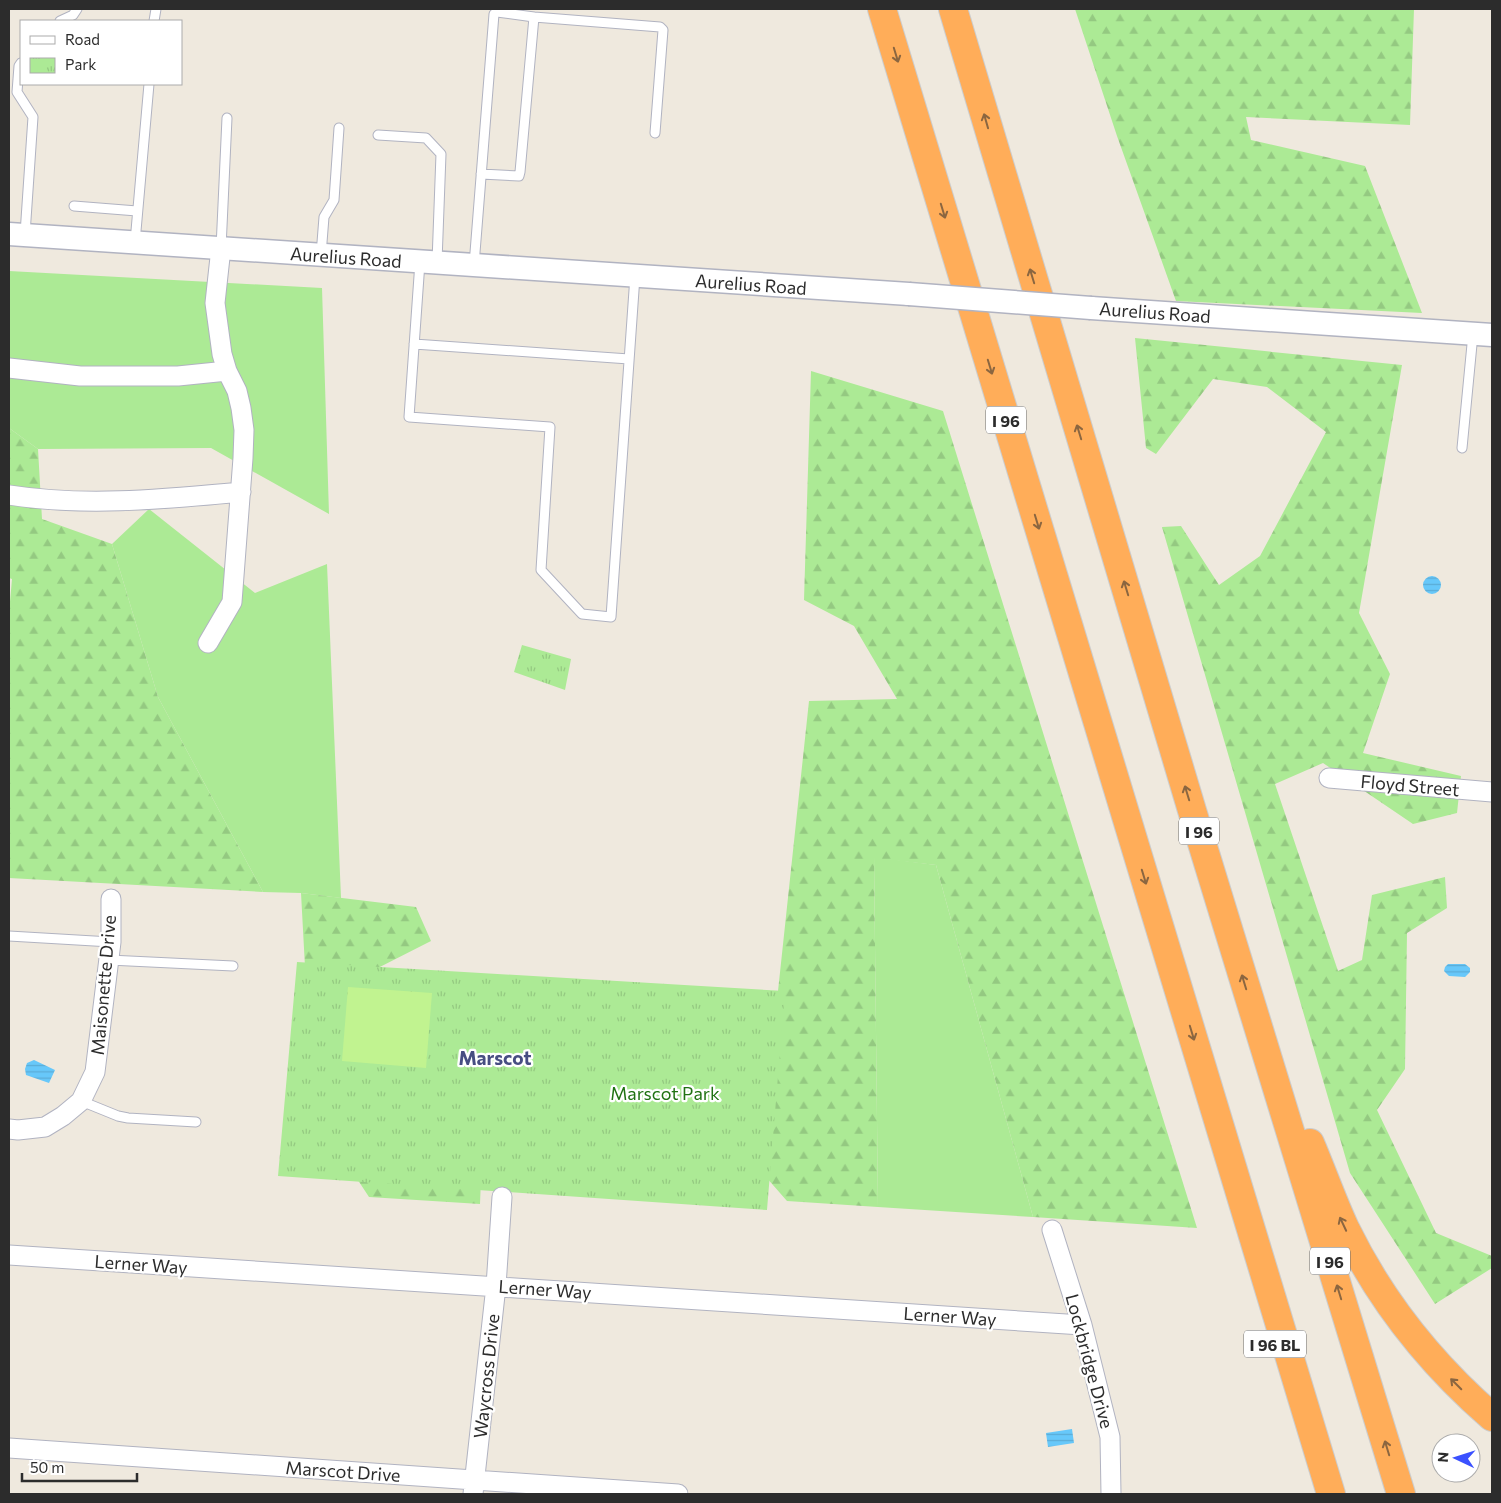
<svg xmlns="http://www.w3.org/2000/svg" width="1501" height="1503" font-family="Commissioner,sans-serif">
<style>
.grass{fill:#acea95}
.forest{fill:url(#forest-firs)}
.park{fill:url(#park-tufts)}
.pitch{fill:#c1f390}
.water{fill:url(#water-rules)}
.lines{fill:none;stroke-linecap:round;stroke-linejoin:round}
.service-casing{stroke:#b1b3c1;stroke-width:11}
.minor-casing{stroke:#b1b3c1;stroke-width:21}
.tertiary-casing{stroke:#b1b3c1;stroke-width:25}
.motorway-casing{stroke:#ccc;stroke-width:30}
.service{stroke:#fff;stroke-width:9}
.minor{stroke:#fff;stroke-width:19}
.tertiary{stroke:#fff;stroke-width:22}
.motorway{stroke:#ffad59;stroke-width:28}
.tertiary-bridge-casing{stroke:#b1b3c1;stroke-width:25;stroke-linecap:butt}
.tertiary-bridge{stroke:#fff;stroke-width:22}
.oneway{stroke:#8b6640}
.labels{text-anchor:middle;dominant-baseline:central;stroke-width:4.5;stroke-linejoin:round;paint-order:stroke}
.shield{fill:#fff;stroke:#6b6b6b;stroke-width:1}
.shield-label{font-size:16px;font-weight:bold;fill:#2c2c2c}
.street-label{font-size:18px;fill:#2c2c2c;stroke:#fff}
.park-label{font-size:18px;fill:#207213;stroke:#fff}
.neighbourhood-label{font-size:19px;font-weight:bold;fill:#474e82;stroke:#fff}
</style>
<defs>
<pattern id="forest-firs" width="22" height="20" patternUnits="userSpaceOnUse" patternTransform="scale(1.25)"><rect width="22" height="20" fill="#acea95"/><path d="M5 1l3.5 6h-7zM16 11l3.5 6h-7z" fill="#94c981"/></pattern>
<pattern id="park-tufts" width="24" height="20" patternUnits="userSpaceOnUse" patternTransform="scale(1.25)"><rect width="24" height="20" fill="#acea95"/><path d="M3 7l-1-3M5 7V3M7 7l1-3M15 17l-1-3M17 17v-4M19 17l1-3" fill="none" stroke="#94c981"/></pattern>
<pattern id="water-rules" width="6" height="5" patternUnits="userSpaceOnUse" patternTransform="scale(1.25)"><rect width="6" height="5" fill="#67c8fa"/><path d="M0 2.5h6" fill="none" stroke="#5aacd6"/></pattern>
</defs>
<rect width="100%" height="100%" fill="#efe9de"/>
<!-- grass -->
<path class="grass" d="M 9,271 L 322,288 L 329,514 L 211,448 L 38,449 L 9,428 Z
M 149,509 L 255,593 L 327,564 L 341,898 L 301,893 L 263,892 L 158,697 L 112,544 Z
M 874,857 L 936,865 L 1033,1217 L 878,1207 Z"/>
<!-- forest -->
<path class="forest" d="M 1075,9 L 1414,9 L 1410,125 L 1246,117 L 1251,140 L 1365,166 L 1422,313 L 1176,301 L 1117,136 Z
M 1135,338 L 1402,365 L 1359,613 L 1390,674 L 1363,753 L 1461,776 L 1457,813 L 1413,824 L 1323,763 L 1275,784 L 1338,971 L 1362,960 L 1372,895 L 1445,877 L 1447,908 L 1407,933 L 1405,1069 L 1377,1110 L 1436,1233 L 1492,1256 L 1492,1268 L 1435,1304 L 1350,1173 L 1162,527 L 1181,526 L 1219,585 L 1260,556 L 1326,432 L 1267,387 L 1213,379 L 1156,454 L 1146,448 Z
M 811,371 L 943,411 L 1197,1228 L 1033,1217 L 936,865 L 874,858 L 878,1207 L 787,1201 L 759,1169 L 809,701 L 897,699 L 854,626 L 804,600 Z
M 9,428 L 38,449 L 42,519 L 112,544 L 158,697 L 263,892 L 9,878 L 9,613 L 12,579 L 9,578 Z
M 301,893 L 416,907 L 431,941 L 307,1004 Z
M 300,1092 L 481,1178 L 480,1204 L 369,1197 Z"/>
<!-- park -->
<path class="park" d="M 522,645 L 571,659 L 565,690 L 514,672 Z
M 297,962 L 785,991 L 767,1210 L 278,1176 Z"/>
<!-- pitch -->
<path class="pitch" d="M 348,987 L 432,993 L 426,1068 L 342,1061 Z"/>
<!-- water -->
<path class="water" d="M1423 585a9 9 0 1 1 18 0a9 9 0 1 1-18 0Z
M 1448,964 L 1465,964 L 1470,968 L 1470,972 L 1465,977 L 1449,976 L 1444,971 L 1445,967 Z
M 34,1060 L 55,1070 L 49,1083 L 26,1075 L 25,1069 L 27,1063 Z
M 1072,1429 L 1074,1443 L 1048,1447 L 1046,1433 Z"/>
<g class="lines">
<defs>
<path id="service" d="M 534,17 L 660,27 L 663,30 L 655,133
M 60,21 L 73,15 L 77,9
M 154,21 L 156,9
M 21,63 L 19,66 L 17,92 L 33,117 L 25,234
M 378,135 L 426,138 L 441,154 L 437,262
M 74,206 L 137,211
M 135,242 L 149,84
M 221,248 L 227,118
M 321,255 L 324,217 L 334,200 L 339,128
M 420,262 L 409,417 L 550,427 L 541,570 L 582,614 L 611,617 L 635,276
M 474,265 L 494,14 L 497,12 L 534,17 L 520,172 L 519,176 L 481,174
M 414,344 L 629,359
M 1462,448 L 1473,334
M 9,936 L 111,942
M 109,960 L 233,966
M 81,1101 L 118,1116 L 128,1118 L 196,1122"/>
<path id="minor" d="M 9,368 L 80,376 L 178,376 L 227,371
M 9,495 C 86,507 164,499 241,492
M 208,643 L 232,602 L 243,458 L 244,430 L 241,408 L 237,391 L 227,371 L 222,354 L 215,303 L 221,248
M 1329,778 L 1492,792
M 9,1129 L 18,1130 L 45,1127 L 63,1116 L 81,1101 L 95,1072 L 111,942 L 111,899
M 1052,1230 L 1082,1325 L 1110,1437 L 1111,1494
M 9,1255 L 1082,1325
M 9,1448 L 678,1494
M 473,1494 L 496,1286 L 502,1197"/>
<path id="tertiary" d="M 9,234 L 909,294
M 1091,308 L 1492,335"/>
<path id="motorway" d="M 882,9 L 1331,1494
M 953,9 C 1098,505 1249,1000 1401,1494
M 1310,1143 C 1322,1171 1332,1200 1345,1228 C 1381,1302 1431,1364 1492,1417"/>
</defs>
<!-- service casing -->
<use href="#service" class="service-casing"/>
<!-- minor casing -->
<use href="#minor" class="minor-casing"/>
<!-- tertiary casing -->
<use href="#tertiary" class="tertiary-casing"/>
<!-- motorway casing -->
<use href="#motorway" class="motorway-casing"/>
<!-- service -->
<use href="#service" class="service"/>
<!-- minor -->
<use href="#minor" class="minor"/>
<!-- tertiary -->
<use href="#tertiary" class="tertiary"/>
<!-- motorway -->
<use href="#motorway" class="motorway"/>
<defs>
<path id="tertiary-bridge" d="M 909,294 L 1091,308"/>
</defs>
<!-- tertiary-bridge casing -->
<use href="#tertiary-bridge" class="tertiary-bridge-casing"/>
<!-- tertiary-bridge -->
<use href="#tertiary-bridge" class="tertiary-bridge"/>
</g>
<!-- one-way arrows -->
<defs><path id="oneway-shaft" d="M-6 0H5M1.5-3L5.5 0L1.5 3" fill="none" stroke-width="1.6" stroke-linecap="round" stroke-linejoin="round" transform="scale(1.25)"/></defs>
<g class="oneway">
<use href="#oneway-shaft" transform="translate(896 55) rotate(73)"/>
<use href="#oneway-shaft" transform="translate(986 121) rotate(-106)"/>
<use href="#oneway-shaft" transform="translate(943 211) rotate(73)"/>
<use href="#oneway-shaft" transform="translate(1032 276) rotate(-107)"/>
<use href="#oneway-shaft" transform="translate(990 367) rotate(73)"/>
<use href="#oneway-shaft" transform="translate(1079 432) rotate(-107)"/>
<use href="#oneway-shaft" transform="translate(1037 522) rotate(73)"/>
<use href="#oneway-shaft" transform="translate(1126 588) rotate(-107)"/>
<use href="#oneway-shaft" transform="translate(1187 793) rotate(-107)"/>
<use href="#oneway-shaft" transform="translate(1144 877) rotate(73)"/>
<use href="#oneway-shaft" transform="translate(1244 982) rotate(-107)"/>
<use href="#oneway-shaft" transform="translate(1192 1033) rotate(73)"/>
<use href="#oneway-shaft" transform="translate(1343 1224) rotate(-115)"/>
<use href="#oneway-shaft" transform="translate(1339 1292) rotate(-107)"/>
<use href="#oneway-shaft" transform="translate(1456 1384) rotate(-135)"/>
<use href="#oneway-shaft" transform="translate(1387 1448) rotate(-107)"/>
</g>
<g class="labels">
<!-- shield labels -->
<g class="shield">
<rect x="986" y="406.5" width="40" height="27" rx="4"/>
<rect x="1179" y="817.5" width="40" height="27" rx="4"/>
<rect x="1310" y="1247.5" width="40" height="27" rx="4"/>
<rect x="1244" y="1330.5" width="62" height="27" rx="4"/>
</g>
<g class="shield-label">
<text x="1006" y="420">I 96</text>
<text x="1199" y="831">I 96</text>
<text x="1330" y="1261">I 96</text>
<text x="1275" y="1344">I 96 BL</text>
</g>
<!-- street labels -->
<g class="street-label">
<text transform="translate(346 257) rotate(4)">Aurelius Road</text>
<text transform="translate(751 284) rotate(4)">Aurelius Road</text>
<text transform="translate(1155 312) rotate(4)">Aurelius Road</text>
<text transform="translate(1410 785) rotate(5)">Floyd Street</text>
<text transform="translate(103 985) rotate(-85)">Maisonette Drive</text>
<text transform="translate(141 1264) rotate(4)">Lerner Way</text>
<text transform="translate(545 1289) rotate(4)">Lerner Way</text>
<text transform="translate(950 1316) rotate(4)">Lerner Way</text>
<text transform="translate(1090 1361) rotate(75)">Lockbridge Drive</text>
<text transform="translate(486 1376) rotate(-84)">Waycross Drive</text>
<text transform="translate(343 1471) rotate(4)">Marscot Drive</text>
</g>
<!-- park labels -->
<g class="park-label">
<text x="665" y="1093">Marscot Park</text>
</g>
<!-- neighbourhood labels -->
<g class="neighbourhood-label">
<text x="495" y="1057">Marscot</text>
</g>
</g>
<!-- border -->
<rect width="1501" height="1503" fill="none" stroke="#2c2c2c" stroke-width="20"/>
<!-- legend -->
<rect x="20" y="20" width="162" height="65" fill="#ffffff" stroke="#ababab"/>
<rect x="30" y="36" width="25" height="8" fill="#ffffff" stroke="#ababab"/>
<text x="65" y="45" font-size="15" fill="#2c2c2c">Road</text>
<rect x="30" y="58" width="25" height="15" fill="url(#park-tufts)" stroke="#ababab"/>
<text x="65" y="70" font-size="15" fill="#2c2c2c">Park</text>
<!-- north arrow -->
<g transform="translate(1456 1458) rotate(274)"><circle r="24" fill="#ffffff" stroke="#ababab"/>
<path d="M0-4L9 19L0 12L-9 19Z" fill="#3b51ff"/>
<text y="-8" font-size="14" font-weight="bold" text-anchor="middle" fill="#2c2c2c">N</text>
</g>
<!-- scale -->
<path d="M22 1473v8h115v-8" fill="none" stroke="#2c2c2c" stroke-width="2.5"/>
<text x="30" y="1473" font-size="15" fill="#2c2c2c" stroke="#ffffff" stroke-width="4" paint-order="stroke">50 m</text>
</svg>
